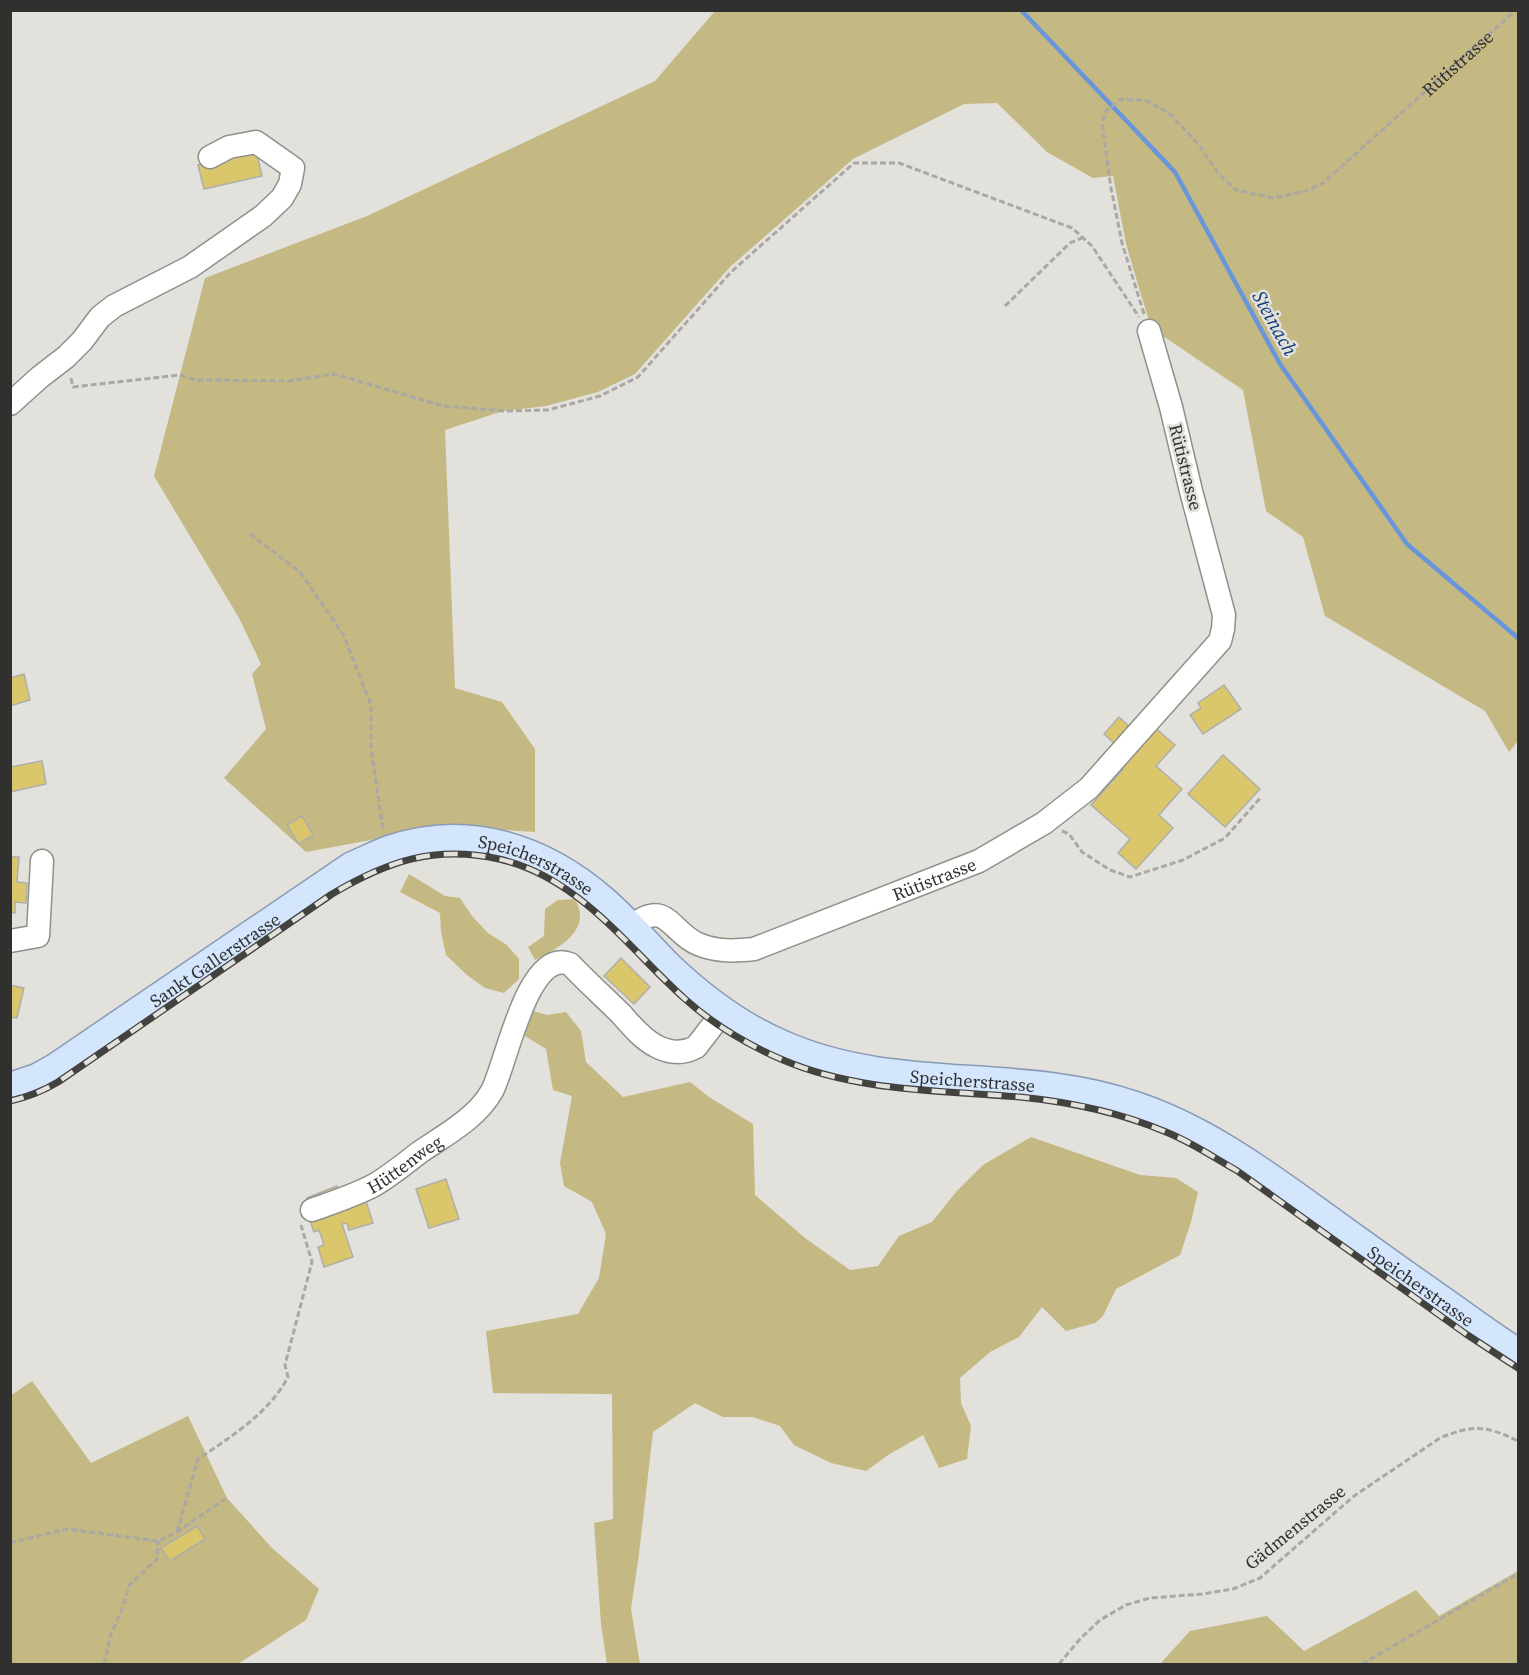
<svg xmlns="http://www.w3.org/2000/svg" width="1529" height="1675" font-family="'Source Serif 4',serif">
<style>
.green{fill:#c4b883}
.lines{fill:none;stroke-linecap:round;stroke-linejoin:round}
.stream{stroke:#6996da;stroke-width:4.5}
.building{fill:#dac76c;stroke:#afaeaa;stroke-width:1.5}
.minor-casing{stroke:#90908b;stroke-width:25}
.major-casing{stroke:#889ab5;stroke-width:31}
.path{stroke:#a9a8a4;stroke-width:3;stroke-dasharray:6 3;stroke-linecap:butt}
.minor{stroke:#fff;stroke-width:22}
.major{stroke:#d4e5fe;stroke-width:28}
.rail-casing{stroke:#42423f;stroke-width:7}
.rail{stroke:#e2e1dc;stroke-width:4.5;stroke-dasharray:14;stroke-linecap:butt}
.labels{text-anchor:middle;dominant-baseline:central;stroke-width:5;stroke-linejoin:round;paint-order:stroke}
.street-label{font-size:18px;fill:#30302e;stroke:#e2e1dc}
.water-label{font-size:20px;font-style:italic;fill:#113b79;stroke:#e2e1dc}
</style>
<rect width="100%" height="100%" fill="#e2e1dc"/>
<!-- green -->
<path class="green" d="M 715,11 L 1518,11 L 1518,741 L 1509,752 L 1485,711 L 1325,616 L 1303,537 L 1266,511 L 1243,390 L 1151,328 L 1126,244 L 1113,176 L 1093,178 L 1047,152 L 997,103 L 964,104 L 853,159 L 730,267 L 635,374 L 598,392 L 546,406 L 503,411 L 445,430 L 455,688 L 502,702 L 535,749 L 535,832 L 447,826 L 306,852 L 224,778 L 266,729 L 252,674 L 261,664 L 239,618 L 154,476 L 205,278 L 367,216 L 655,81 Z
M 409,874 L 445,896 L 460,898 L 472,916 L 488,933 L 507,945 L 519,959 L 519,979 L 504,993 L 485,988 L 467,975 L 446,955 L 441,932 L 440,913 L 400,892 Z
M 575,899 C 593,930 559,948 535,960 L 528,947 L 544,936 L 545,909 L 558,900 Z
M 530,1010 L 547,1015 L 566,1012 L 581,1031 L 586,1062 L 623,1097 L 690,1082 L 709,1097 L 753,1124 L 755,1195 L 805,1238 L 850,1270 L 878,1266 L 899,1236 L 932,1222 L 956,1192 L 983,1165 L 1031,1137 L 1140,1175 L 1176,1178 L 1198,1192 L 1191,1222 L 1180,1255 L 1116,1289 L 1103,1316 L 1095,1323 L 1066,1331 L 1042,1307 L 1019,1337 L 990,1352 L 960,1378 L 961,1403 L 971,1426 L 967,1459 L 939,1468 L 923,1435 L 888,1455 L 866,1471 L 831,1463 L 794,1445 L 780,1426 L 753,1417 L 723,1417 L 695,1403 L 653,1432 L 639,1554 L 631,1609 L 640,1664 L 607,1664 L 601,1624 L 594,1523 L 613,1519 L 612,1394 L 493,1393 L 486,1331 L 578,1314 L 599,1278 L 606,1234 L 592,1202 L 564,1186 L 560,1163 L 572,1096 L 553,1090 L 546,1049 L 525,1036 Z
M 32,1381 L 91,1463 L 188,1416 L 227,1498 L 272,1548 L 319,1589 L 306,1620 L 238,1664 L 11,1664 L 10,1396 Z
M 1518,1571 L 1518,1664 L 1160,1664 L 1190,1631 L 1267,1616 L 1304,1651 L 1416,1590 L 1439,1616 Z"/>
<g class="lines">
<!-- stream -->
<path class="stream" d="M 1021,10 L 1175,172 L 1280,364 L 1407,544 L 1518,638"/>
</g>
<!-- building -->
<path class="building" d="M 256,151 L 262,176 L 204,189 L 198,165 Z
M 24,674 L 30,700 L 10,706 L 10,678 Z
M 1224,685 L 1241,709 L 1203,734 L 1190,715 L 1201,708 L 1198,703 Z
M 1119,717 L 1131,728 L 1116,745 L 1104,734 Z
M 1152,725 L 1175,745 L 1156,766 L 1182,789 L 1159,815 L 1173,828 L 1136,869 L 1118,853 L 1130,839 L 1091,805 L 1123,769 L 1120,766 Z
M 1223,755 L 1260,789 L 1225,827 L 1188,794 Z
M 42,761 L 46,784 L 10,792 L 10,767 Z
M 302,816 L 313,835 L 299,844 L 287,825 Z
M 10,857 L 19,857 L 17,882 L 27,883 L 26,903 L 15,902 L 15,913 L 10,912 Z
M 621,958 L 650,987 L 634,1004 L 604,976 Z
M 10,985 L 24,988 L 17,1018 L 10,1017 Z
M 446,1179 L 459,1219 L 429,1228 L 416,1189 Z
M 337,1186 L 341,1195 L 311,1208 L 307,1198 Z
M 364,1195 L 373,1223 L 349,1230 L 347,1223 L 342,1224 L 353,1257 L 324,1267 L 318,1247 L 324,1245 L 319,1230 L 314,1232 L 309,1218 Z
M 197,1526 L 205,1539 L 170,1561 L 161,1548 Z"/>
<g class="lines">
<defs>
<g id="minor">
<path d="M 10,404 L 40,377 L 66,357 L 82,341 L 100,317 L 114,306 L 190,267 L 263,216 L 282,198 L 290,184 L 293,168 L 256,142 L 229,147 L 210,157"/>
<path id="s2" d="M 631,927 C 666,897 670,932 698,944 C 717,952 734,951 754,949 L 979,861 L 1044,823 L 1089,788 L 1220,641 L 1223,629 L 1224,615 L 1191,491 L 1171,407 L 1149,331"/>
<path d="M 10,941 L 38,936 L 42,861"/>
<path id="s3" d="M 312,1210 C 331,1203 359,1194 376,1184 C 391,1175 406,1163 420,1152 C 445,1135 477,1118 492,1091 C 506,1066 527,947 570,964 C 586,981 604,997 621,1014 C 631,1025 642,1039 656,1046 C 669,1053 683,1054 696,1047 L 723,1012"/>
</g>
<g id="major">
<path id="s4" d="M 10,1087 L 37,1078 L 55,1068 L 352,866 C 364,861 376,855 389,850 C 468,823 543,848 604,901 C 627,921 647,945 669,967 C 703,999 740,1027 783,1045 C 896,1095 1021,1066 1135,1106 C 1198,1127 1253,1165 1307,1204 C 1354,1238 1400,1271 1447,1304 C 1471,1321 1494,1338 1518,1353"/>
</g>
</defs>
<!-- minor casing -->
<use href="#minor" class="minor-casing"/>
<!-- major casing -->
<use href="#major" class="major-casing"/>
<!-- path -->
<g class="path">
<path d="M 1005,306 L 1070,243 L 1082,238"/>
<path id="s1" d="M 1144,314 L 1122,243 L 1111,188 L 1102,124 L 1106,111 L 1121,99 L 1148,101 L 1171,115 L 1199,145 L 1218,173 L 1236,190 L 1274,198 L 1306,191 L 1323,183 L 1516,10"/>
<path d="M 71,378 L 73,387 L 180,375 L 196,380 L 290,381 L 334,374 L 443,406 L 503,411 L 548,410 L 600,396 L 638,377 L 731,272 L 854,163 L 899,163 L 1072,228 L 1092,246 L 1139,317"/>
<path d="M 250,534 L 300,572 L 344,636 L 371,705 L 371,748 L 383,829"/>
<path d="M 1062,831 L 1069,834 L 1082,852 L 1110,870 L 1130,877 L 1183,860 L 1225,838 L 1261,797"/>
<path d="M 177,1532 L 198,1459 C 231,1437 270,1412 288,1377 L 285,1365 L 312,1262 L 301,1225"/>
<path d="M 10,1543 L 67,1529 L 158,1541 L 177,1532 L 225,1499"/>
<path d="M 104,1664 L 111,1634 L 121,1612 L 130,1584 L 157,1559 L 158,1541"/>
<path d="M 1059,1664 L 1080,1639 L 1100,1620 L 1126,1605 L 1150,1598 L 1202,1594 L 1233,1589 L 1260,1578 L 1354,1496 L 1440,1438 C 1473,1424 1487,1426 1518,1441"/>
<path d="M 1362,1664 L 1518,1574"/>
</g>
<!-- minor -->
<use href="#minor" class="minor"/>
<!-- major -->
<use href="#major" class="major"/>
<defs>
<path id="rail" d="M 10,1101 C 28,1097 43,1091 58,1082 L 332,894 C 388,861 434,845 499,859 C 579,877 627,947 685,999 C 713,1024 748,1045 783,1060 C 858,1092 940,1090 1020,1097 C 1070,1102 1119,1112 1166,1132 C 1191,1142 1213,1157 1236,1170 L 1466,1334 L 1518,1368"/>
</defs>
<!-- rail casing -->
<use href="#rail" class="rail-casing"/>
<!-- rail -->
<use href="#rail" class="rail"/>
</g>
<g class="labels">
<!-- street labels -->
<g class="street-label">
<text stroke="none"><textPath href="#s1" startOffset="652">Rütistrasse</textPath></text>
<text transform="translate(1186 467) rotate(76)">Rütistrasse</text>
<text stroke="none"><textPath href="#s4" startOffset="602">Speicherstrasse</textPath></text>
<text stroke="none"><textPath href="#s2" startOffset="330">Rütistrasse</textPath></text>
<text stroke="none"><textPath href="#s4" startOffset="242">Sankt Gallerstrasse</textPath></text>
<text stroke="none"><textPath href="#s4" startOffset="1106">Speicherstrasse</textPath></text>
<text stroke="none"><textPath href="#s3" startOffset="104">Hüttenweg</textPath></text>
<text stroke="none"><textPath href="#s4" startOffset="1610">Speicherstrasse</textPath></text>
<text transform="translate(1295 1527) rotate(-39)">Gädmenstrasse</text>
</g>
<!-- water labels -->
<g class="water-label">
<text transform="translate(1275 323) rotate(61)">Steinach</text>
</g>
</g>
<!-- border -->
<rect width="1529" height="1675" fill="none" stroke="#30302e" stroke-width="24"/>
</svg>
